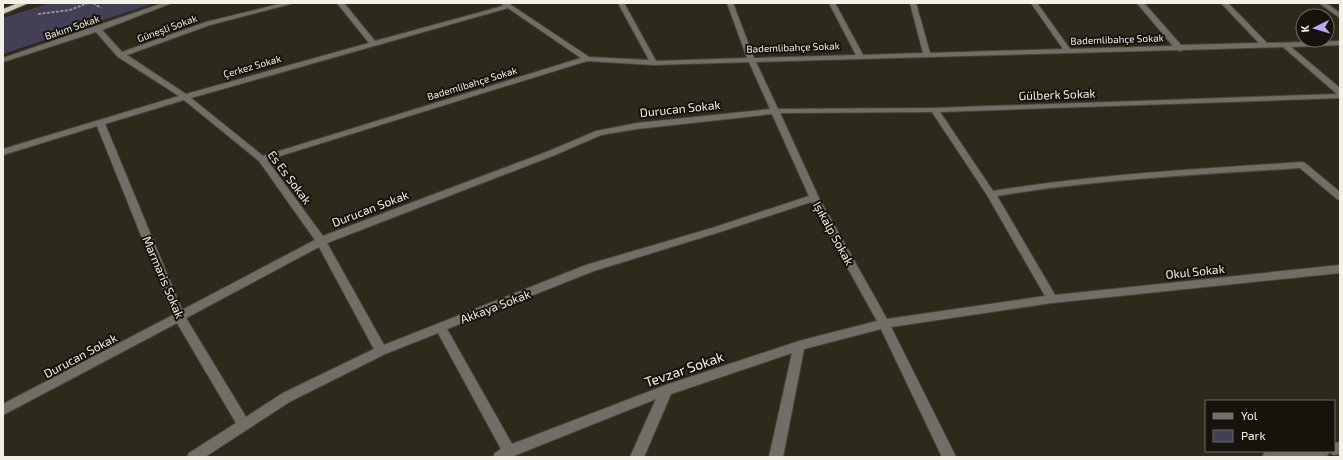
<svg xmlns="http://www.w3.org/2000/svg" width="1343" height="460" font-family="'Exo 2',sans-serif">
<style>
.green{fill:#423f56}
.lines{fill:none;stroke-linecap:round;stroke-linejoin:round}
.street-casing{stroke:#4a4637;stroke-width:2}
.highway-casing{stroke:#4a4637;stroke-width:2}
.path{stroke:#959285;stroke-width:2;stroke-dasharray:3 1.5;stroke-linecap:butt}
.street{fill:#706e66;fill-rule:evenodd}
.highway{fill:#d1ccb9;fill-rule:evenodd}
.labels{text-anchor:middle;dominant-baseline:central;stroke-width:4;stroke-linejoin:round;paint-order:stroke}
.far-street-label{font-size:10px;fill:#f3f1e6;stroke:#15130c}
.street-label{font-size:12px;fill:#f3f1e6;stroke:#15130c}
.near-street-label{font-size:14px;fill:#f3f1e6;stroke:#15130c}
</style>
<rect width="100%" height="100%" fill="#2e2a1b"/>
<!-- green -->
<path class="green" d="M 50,3 L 154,3 L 3,54 L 3,18 Z"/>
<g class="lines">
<defs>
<path id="street" d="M 163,3 L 172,3 L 102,30 L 122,52 L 206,22 L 283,3 L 294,3 L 210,25 L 127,55 L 186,94 L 369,43 L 337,3 L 344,3 L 375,41 L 503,6 L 501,3 L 508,3 L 589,57 L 649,60 L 618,3 L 624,3 L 656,61 L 747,58 L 727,3 L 733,3 L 754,58 L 856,55 L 829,3 L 835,3 L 863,55 L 923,53 L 910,3 L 916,3 L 930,53 L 1063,49 L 1031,3 L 1037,3 L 1070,49 L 1173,46 L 1137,3 L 1144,3 L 1181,45 L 1259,43 L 1221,3 L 1228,3 L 1267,43 L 1340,41 L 1340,45 L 1291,47 L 1340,88 L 1340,98 L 940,112 L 993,191 C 1096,174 1199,169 1302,162 L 1305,163 L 1340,192 L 1340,200 L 1337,199 L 1300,168 C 1199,175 1097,179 997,196 L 1055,295 L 1340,265 L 1340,273 L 1052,303 L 891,327 L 956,457 L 942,457 L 881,329 L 804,349 L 783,457 L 769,457 L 792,353 L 671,394 L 644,457 L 630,457 L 656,399 L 511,457 L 493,457 L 495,453 L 501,449 L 438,333 L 385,354 L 291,401 L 205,457 L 187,457 L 189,453 L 236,423 L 177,323 L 3,415 L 3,404 L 173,315 L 97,126 L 3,155 L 3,149 L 179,96 L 118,57 L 96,32 L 3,62 L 3,58 ZM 508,8 L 581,58 L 263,156 L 191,98 ZM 1283,47 L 1337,94 L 934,108 L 778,109 L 756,62 L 1177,50 L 1180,51 L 1183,50 ZM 587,61 L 654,65 L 749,62 L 770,109 L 637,123 L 596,131 L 549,151 L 323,236 L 267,160 ZM 184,100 L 259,161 L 315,240 L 182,310 L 105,124 ZM 932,112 L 987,195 L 1045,296 L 887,319 L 819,198 L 780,113 ZM 772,114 L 809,196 L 712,228 L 586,265 L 384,345 L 327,243 L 555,155 L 601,135 L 637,129 ZM 811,202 L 877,321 L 799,341 L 666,385 L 512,444 L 447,329 L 594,271 L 720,232 ZM 319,247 L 374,349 L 283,393 L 246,417 L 186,318 Z
M 1319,3 L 1326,3 L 1340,13 L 1340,18 Z
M 1340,442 L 1340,454 L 1334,455 L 1329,452 L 1328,455 L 1323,457 L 1262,457 L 1264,453 L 1269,451 L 1334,451 L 1334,443 Z"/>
<path id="highway" d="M 18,3 L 29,3 L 3,14 L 3,9 Z"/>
</defs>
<!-- street casing -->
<use href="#street" class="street-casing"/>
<!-- highway casing -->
<use href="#highway" class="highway-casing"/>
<!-- path -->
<path class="path" d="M 93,3 L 101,8
M 38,14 L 70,10 L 88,3"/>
<!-- street -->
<use href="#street" class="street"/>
<!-- highway -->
<use href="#highway" class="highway"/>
</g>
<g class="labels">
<!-- far-street labels -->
<g class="far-street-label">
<text transform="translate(72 27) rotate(-19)">Bakım Sokak</text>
<text transform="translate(167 28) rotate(-20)">Güneşli Sokak</text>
<text transform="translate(1117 39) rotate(-2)">Bademlibahçe Sokak</text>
<text transform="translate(793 47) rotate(-2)">Bademlibahçe Sokak</text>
<text transform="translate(252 66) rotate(-16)">Çerkez Sokak</text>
<text transform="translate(472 83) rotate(-17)">Bademlibahçe Sokak</text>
</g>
<!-- street labels -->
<g class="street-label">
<text transform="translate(1057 94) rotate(-2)">Gülberk Sokak</text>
<text transform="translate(680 108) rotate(-6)">Durucan Sokak</text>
<text transform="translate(290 177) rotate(53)">Es Es Sokak</text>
<text transform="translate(370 208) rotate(-21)">Durucan Sokak</text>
<text transform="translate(834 233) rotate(61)">Işıkalp Sokak</text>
<text transform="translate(1195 271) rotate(-6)">Okul Sokak</text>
<text transform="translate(164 277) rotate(67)">Marmaris Sokak</text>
<text transform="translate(495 306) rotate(-21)">Akkaya Sokak</text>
<text transform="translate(80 355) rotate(-28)">Durucan Sokak</text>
</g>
<!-- near-street labels -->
<g class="near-street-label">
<text transform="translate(684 369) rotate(-19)">Tevzar Sokak</text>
</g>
</g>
<!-- border -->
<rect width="1343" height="460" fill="none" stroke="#f3f1e6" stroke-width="8"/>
<!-- legend -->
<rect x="1205" y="400" width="130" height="52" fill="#15130c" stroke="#6e6c63"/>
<rect x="1213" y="413" width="20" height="6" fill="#706e66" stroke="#6e6c63"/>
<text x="1241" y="420" font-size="12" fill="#f3f1e6">Yol</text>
<rect x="1213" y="430" width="20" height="12" fill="#423f56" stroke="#6e6c63"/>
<text x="1241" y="440" font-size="12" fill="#f3f1e6">Park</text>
<!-- north arrow -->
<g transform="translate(1315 28) rotate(265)"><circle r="19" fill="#15130c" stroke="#6e6c63"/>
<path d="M0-3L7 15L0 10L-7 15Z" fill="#b7abf8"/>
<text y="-6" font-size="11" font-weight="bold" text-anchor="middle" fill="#f3f1e6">K</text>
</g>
</svg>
